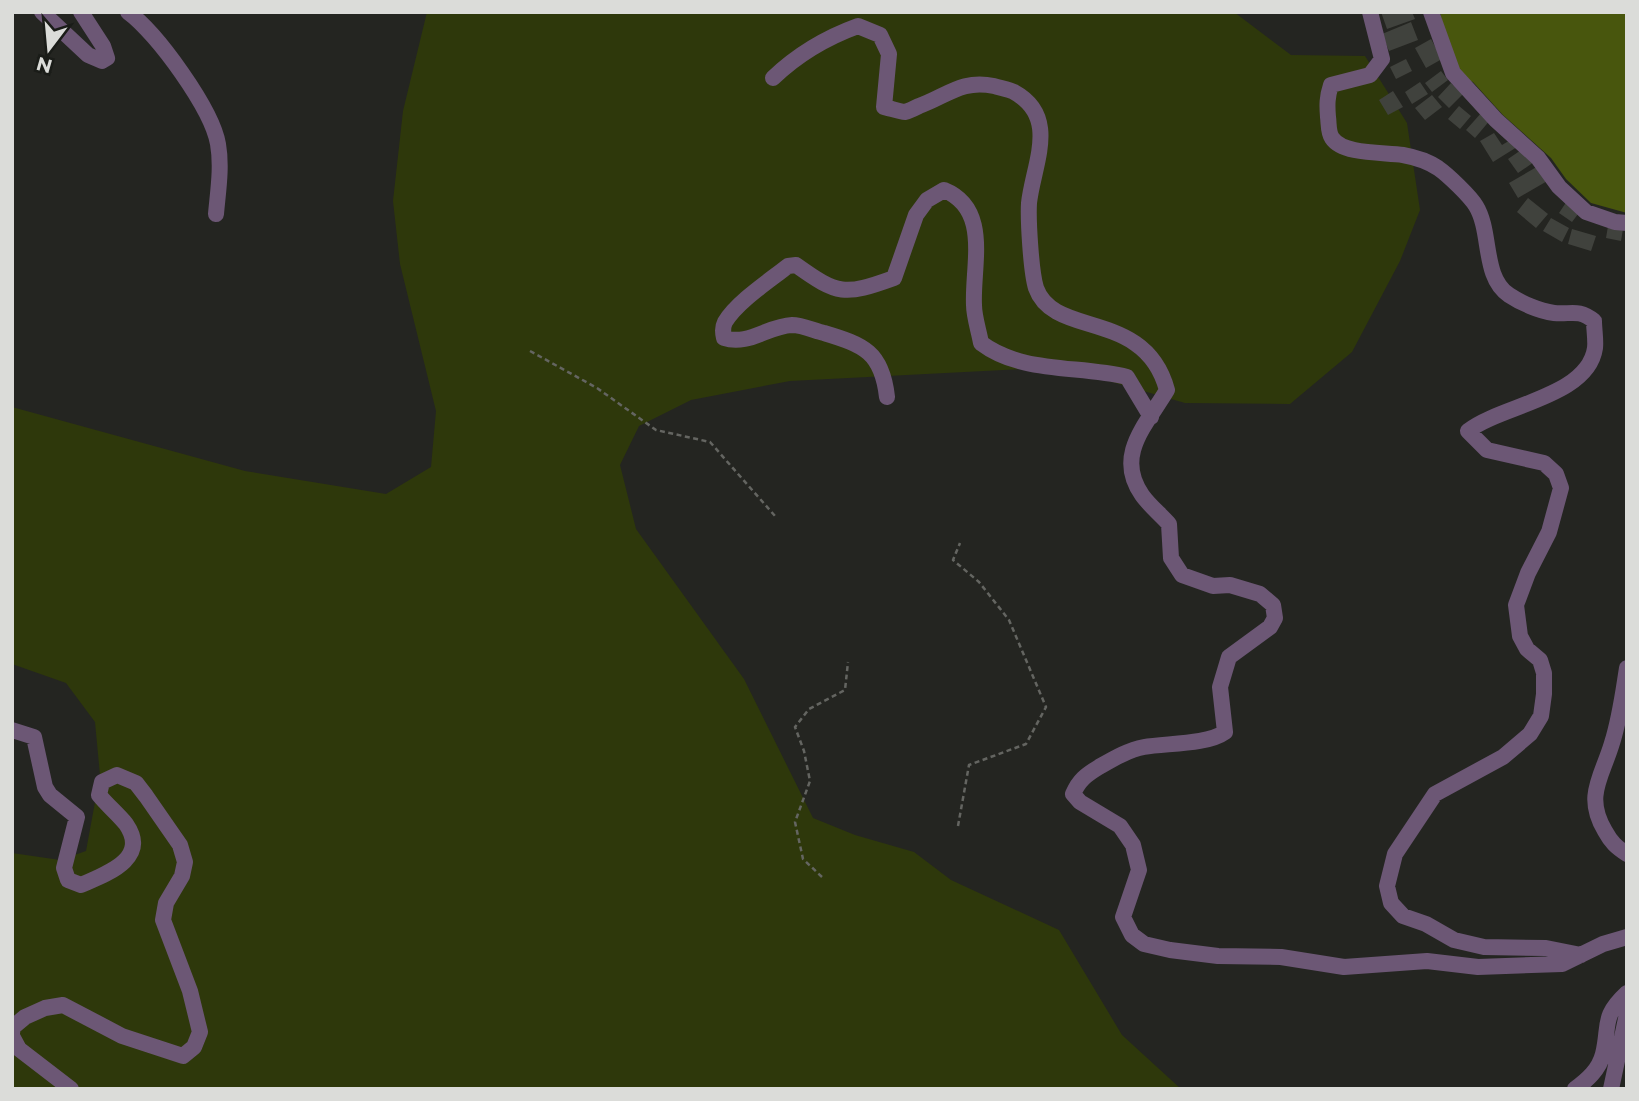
<svg xmlns="http://www.w3.org/2000/svg" width="1639" height="1101" font-family="Montserrat,sans-serif">
<style>
.green{fill:#2e380b}
.water{fill:#48560d}
.building{fill:#40423d}
.lines{fill:none;stroke-linecap:round;stroke-linejoin:round}
.path{stroke:#646561;stroke-width:2.5;stroke-dasharray:5 3.5;stroke-linecap:butt}
.minor{stroke:#6c5775;stroke-width:16}
</style>
<rect width="100%" height="100%" fill="#242521"/>
<!-- green -->
<path class="green" d="M 427,12 L 1234,12 L 1291,55 L 1365,56 L 1407,123 L 1420,210 L 1400,261 L 1352,352 L 1290,404 L 1185,403 L 1060,367 L 790,381 L 691,400 L 639,426 L 620,465 L 636,529 L 744,679 L 813,818 L 855,835 L 914,852 L 951,880 L 1059,930 L 1122,1035 L 1181,1089 L 12,1089 L 12,853 L 60,860 L 86,851 L 100,775 L 95,722 L 66,683 L 12,664 L 12,407 L 245,471 L 386,494 L 431,467 L 436,411 L 400,264 L 393,201 L 403,111 Z"/>
<!-- water -->
<path class="water" d="M 1440,12 L 1627,12 L 1627,213 L 1591,203 L 1566,179 L 1551,158 L 1503,115 L 1473,82 L 1463,78 L 1449,54 Z"/>
<!-- building -->
<path class="building" d="M 1381,12 L 1412,12 L 1415,19 L 1387,29 Z
M 1411,22 L 1418,40 L 1389,51 L 1382,34 Z
M 1431,39 L 1442,59 L 1426,68 L 1415,48 Z
M 1406,59 L 1412,71 L 1396,79 L 1390,67 Z
M 1441,71 L 1448,80 L 1432,92 L 1425,83 Z
M 1420,82 L 1428,94 L 1412,104 L 1405,92 Z
M 1451,83 L 1463,94 L 1449,108 L 1438,97 Z
M 1393,91 L 1403,107 L 1388,115 L 1379,100 Z
M 1432,95 L 1442,107 L 1425,120 L 1415,108 Z
M 1459,106 L 1471,116 L 1460,129 L 1448,119 Z
M 1482,112 L 1491,119 L 1475,138 L 1466,130 Z
M 1494,133 L 1502,145 L 1512,139 L 1517,147 L 1493,162 L 1480,141 Z
M 1524,148 L 1534,162 L 1518,173 L 1508,159 Z
M 1540,165 L 1549,180 L 1518,198 L 1509,183 Z
M 1528,198 L 1548,214 L 1536,228 L 1517,212 Z
M 1567,201 L 1581,210 L 1572,222 L 1559,213 Z
M 1551,218 L 1569,228 L 1562,242 L 1543,231 Z
M 1608,226 L 1623,229 L 1621,241 L 1606,238 Z
M 1572,229 L 1596,236 L 1591,251 L 1568,244 Z"/>
<g class="lines">
<!-- path -->
<path class="path" d="M 530,351 L 597,388 L 656,430 L 710,442 L 775,516
M 958,826 L 969,765 L 1026,744 L 1046,707 L 1009,620 L 979,582 L 953,560 L 960,543
M 822,877 L 803,859 L 795,822 L 810,781 L 804,751 L 795,727 L 809,709 L 845,690 L 848,662"/>
<!-- minor -->
<path class="minor" d="M 42,12 L 88,55 L 102,61 L 107,58 L 103,46 L 81,12
M 128,12 C 157,33 212,109 218,144 C 222,167 218,191 216,214
M 1370,12 L 1382,59 L 1370,75 L 1331,85 C 1327,97 1327,105 1328,117 C 1329,124 1328,132 1332,138 C 1343,155 1385,152 1403,155 C 1414,157 1429,162 1438,168 C 1448,175 1470,196 1476,206 C 1492,232 1482,277 1509,295 C 1521,303 1539,311 1554,313 C 1570,315 1578,308 1594,321 C 1594,329 1596,340 1595,348 C 1588,397 1501,405 1468,431 L 1487,450 L 1544,463 L 1556,474 L 1561,488 L 1549,532 L 1528,573 L 1516,605 L 1520,636 L 1527,649 L 1540,660 L 1544,673 L 1544,694 L 1541,716 L 1530,734 L 1503,757 L 1435,794 L 1395,854 L 1387,886 L 1391,903 L 1403,916 L 1426,924 L 1454,940 L 1484,947 L 1546,948 L 1581,955
M 1431,12 L 1453,73 L 1496,120 L 1538,158 L 1559,187 L 1586,212 L 1615,222 L 1627,223
M 773,78 C 798,54 825,38 858,26 L 880,35 L 889,54 L 884,107 C 890,108 899,112 905,112 C 909,111 915,108 919,106 C 947,96 962,79 994,86 C 1000,88 1009,89 1014,92 C 1060,117 1033,165 1029,203 C 1028,220 1031,272 1036,288 C 1054,339 1145,308 1167,390 C 1147,424 1114,455 1142,495 C 1149,505 1160,514 1169,524 L 1171,558 L 1182,575 L 1213,586 L 1230,585 L 1260,594 L 1273,605 L 1275,618 L 1270,627 L 1229,657 L 1220,687 L 1225,732 C 1207,745 1166,743 1144,747 C 1128,750 1113,759 1099,767 C 1086,775 1079,780 1073,794 L 1080,802 L 1120,826 L 1133,845 L 1139,870 L 1123,917 L 1132,935 L 1144,944 L 1170,950 L 1218,956 L 1281,957 L 1344,967 L 1427,961 L 1478,967 L 1562,964 L 1603,944 L 1627,937
M 887,397 C 882,352 864,345 824,333 C 815,331 802,325 792,325 C 768,326 748,346 724,338 C 723,333 722,328 725,322 C 737,302 769,281 788,266 L 796,265 C 838,295 844,296 894,278 L 916,215 L 927,200 L 944,190 C 991,209 972,266 974,305 C 974,317 979,331 981,343 C 1022,374 1079,365 1127,377 L 1151,417
M 1627,668 C 1623,693 1620,718 1612,743 C 1602,777 1584,796 1605,831 C 1611,842 1616,847 1627,854
M 12,730 L 34,737 L 45,787 L 50,795 L 77,817 L 64,868 L 68,880 L 81,885 C 106,874 150,859 126,824 C 118,814 107,805 99,795 L 102,782 L 117,775 L 136,783 L 146,796 L 180,845 L 185,862 L 182,876 L 166,903 L 163,920 L 190,991 L 200,1032 L 194,1047 L 183,1056 L 122,1036 L 63,1005 L 45,1008 L 25,1017 L 13,1027 L 12,1033
M 12,1036 L 19,1049 L 71,1089
M 1575,1089 C 1587,1080 1599,1070 1603,1054 C 1610,1025 1601,1017 1627,993
M 1611,1089 L 1627,1014"/>
</g>
<!-- border -->
<rect width="1639" height="1101" fill="none" stroke="#dbdcd9" stroke-width="28"/>
<!-- north arrow -->
<g transform="translate(49 49) rotate(196)" stroke="#1a1c18" stroke-width="5" paint-order="stroke">
<path d="M0-5L12 26L0 18L-12 26Z" fill="#dbdcd9"/>
<text y="-10" font-size="19" font-weight="bold" text-anchor="middle" fill="#dbdcd9">N</text>
</g>
</svg>
